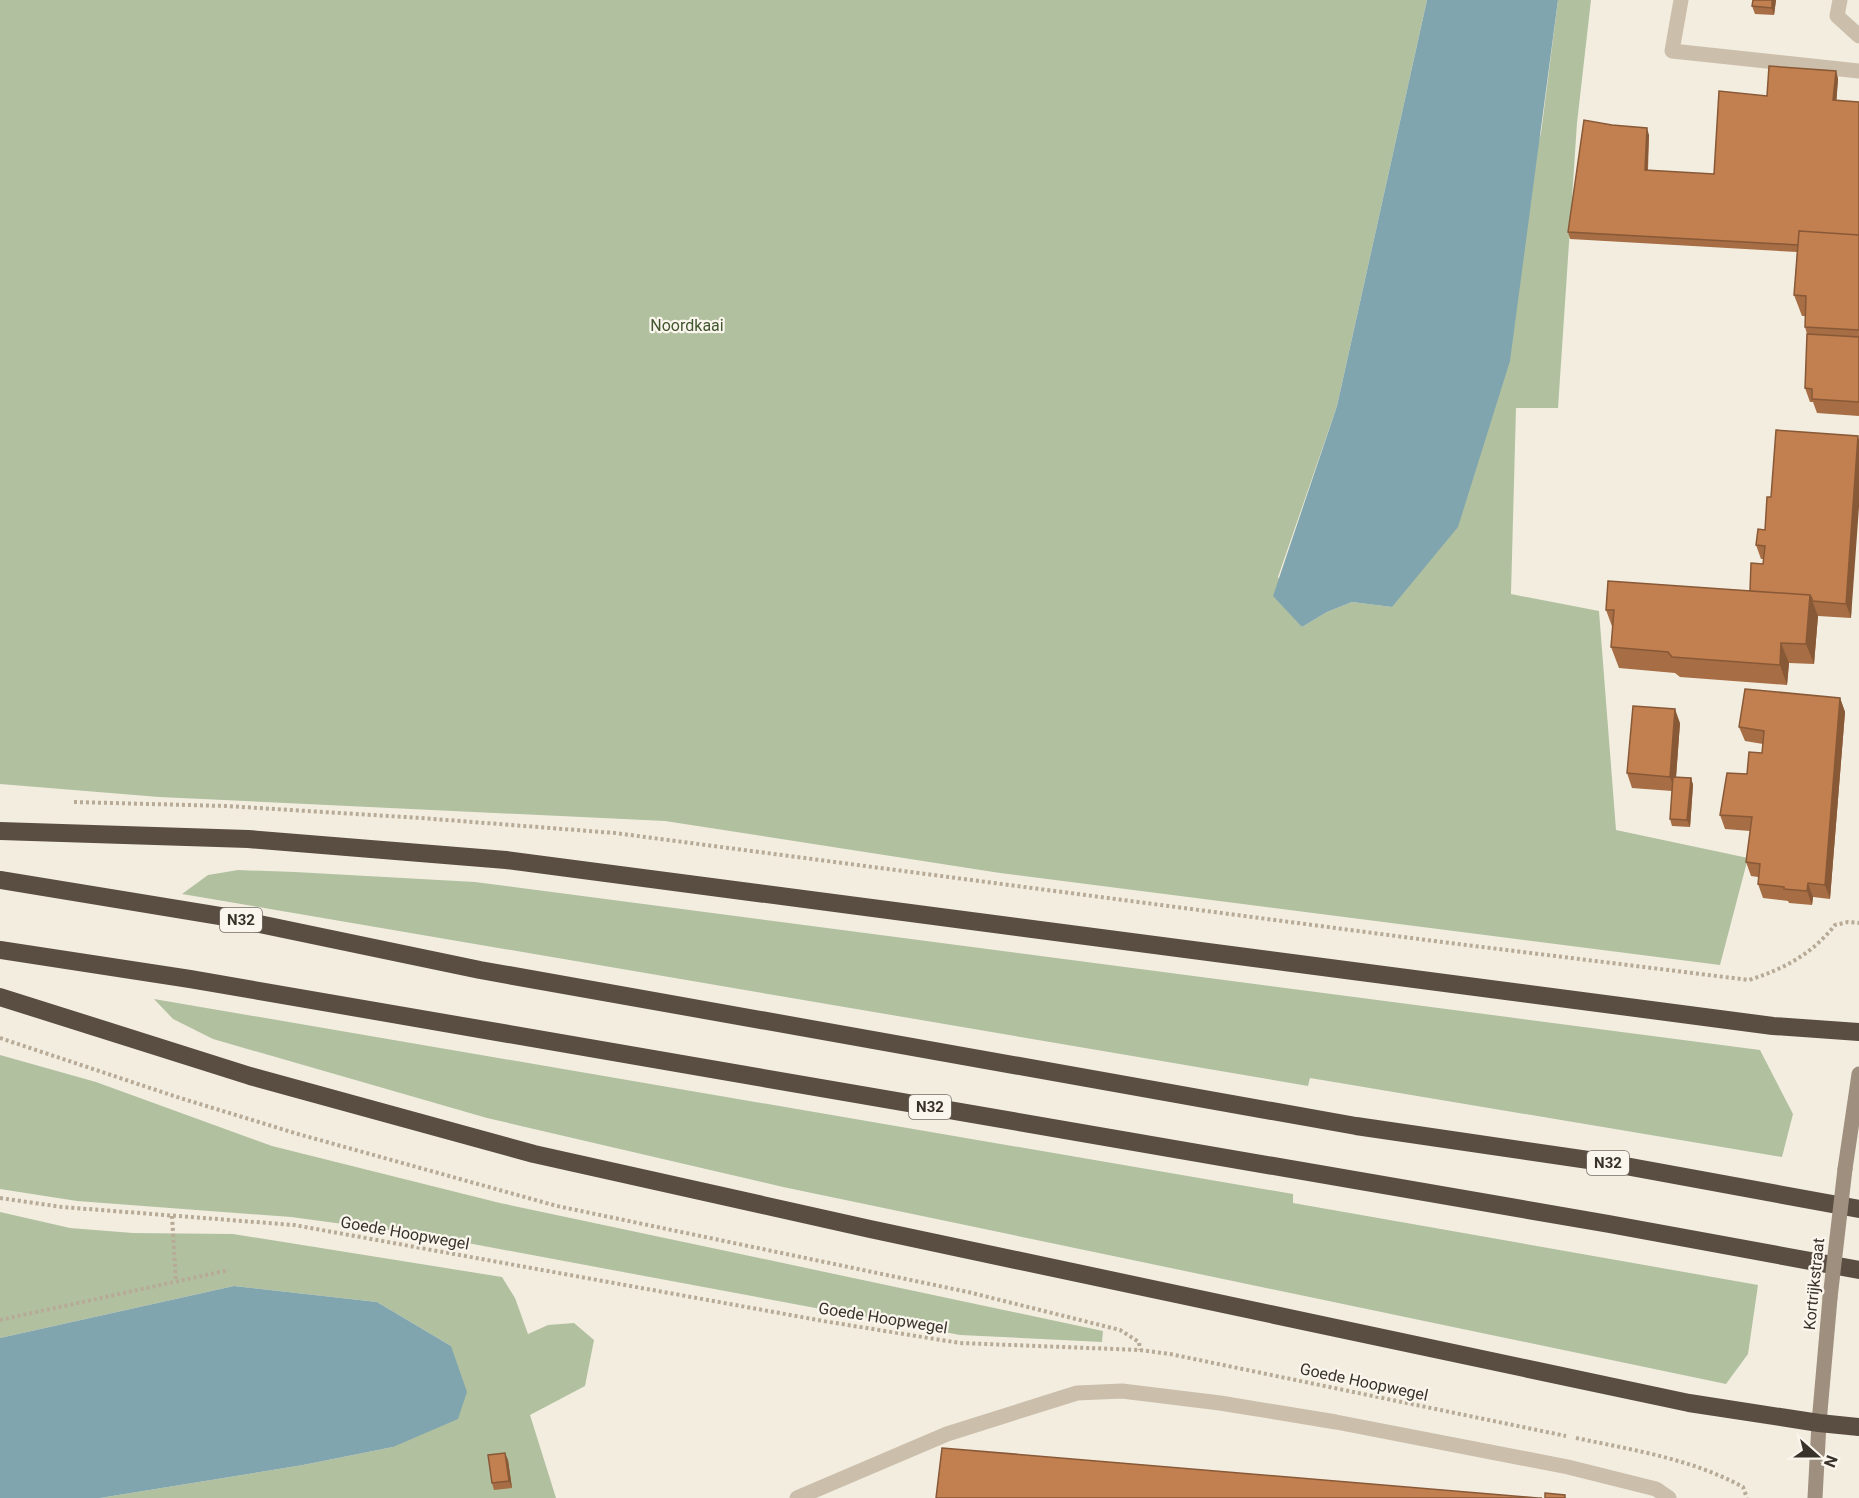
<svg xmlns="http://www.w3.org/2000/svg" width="1859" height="1498" font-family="Roboto,sans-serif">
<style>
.green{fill:#b1c1a0}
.water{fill:#80a5af}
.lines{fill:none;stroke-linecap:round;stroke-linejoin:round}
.path{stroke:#b7aa96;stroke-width:4;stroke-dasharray:3 3;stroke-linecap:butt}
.lane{stroke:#cbbfac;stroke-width:15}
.secondary{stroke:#9e8f7e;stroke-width:15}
.highway{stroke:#5a4e42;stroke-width:18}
.secondary-bridge{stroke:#9e8f7e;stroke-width:15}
.wall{fill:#a76d44}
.shaded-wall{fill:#885937}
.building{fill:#c27f4f;stroke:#885937;stroke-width:1.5}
.labels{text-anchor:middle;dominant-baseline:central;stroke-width:4.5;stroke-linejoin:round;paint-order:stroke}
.shield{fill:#faf6ed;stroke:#736d65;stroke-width:1.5}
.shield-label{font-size:15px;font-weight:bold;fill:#39322b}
.park-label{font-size:16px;fill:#42572f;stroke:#faf6ed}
.street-label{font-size:16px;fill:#39322b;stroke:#faf6ed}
</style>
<rect width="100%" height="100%" fill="#f3ede0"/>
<!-- green -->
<path class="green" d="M 0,0 L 1427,0 L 1337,406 L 1278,577 L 1302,627 L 1327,612 L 1352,602 L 1392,607 L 1541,133 L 1558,0 L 1591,0 L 1577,123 L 1558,408 L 1516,408 L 1511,594 L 1599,611 L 1616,830 L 1748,858 L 1720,965 L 1000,873 L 665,821 L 159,797 L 0,784 Z
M 238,870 L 295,872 L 475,882 L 1760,1050 L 1793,1114 L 1782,1157 L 1310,1078 L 1308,1086 L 182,894 L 208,875 Z
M 154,999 L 1293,1194 L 1293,1203 L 1758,1285 L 1748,1354 L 1726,1384 L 783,1187 L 487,1118 L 213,1039 L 173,1019 Z
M 0,1055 L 96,1082 L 272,1146 L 500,1203 L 1103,1331 L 1102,1342 L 960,1335 L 425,1235 L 291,1217 L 77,1201 L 0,1189 Z
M 0,1212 L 70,1228 L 133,1233 L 233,1234 L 502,1277 L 515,1298 L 528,1334 L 548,1325 L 574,1323 L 594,1340 L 585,1386 L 530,1415 L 556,1498 L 100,1498 L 303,1465 L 393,1447 L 451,1346 L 377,1302 L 234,1286 L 0,1338 Z"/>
<!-- water -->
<path class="water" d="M 1427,0 L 1558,0 L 1510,361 L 1458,527 L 1392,607 L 1352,602 L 1327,612 L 1302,627 L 1273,596 L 1337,406 Z
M 234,1286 L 377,1302 L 451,1346 L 467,1392 L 458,1419 L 393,1447 L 303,1465 L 100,1498 L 0,1498 L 0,1338 Z"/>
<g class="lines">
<!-- path -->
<path class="path" d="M 74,802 L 226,806 L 421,818 L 615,833 L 1434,941 L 1749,980 C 1784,969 1812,954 1835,925 L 1848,922 L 1859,923
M 0,1038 L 177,1097 L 298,1134 L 557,1206 L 968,1292 L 1120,1330 L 1139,1342 L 1140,1350
M 0,1198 L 62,1207 L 294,1225 L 829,1322 L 960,1343 L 1140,1350 L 1170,1354 L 1566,1436
M 172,1216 L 176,1282
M 0,1320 L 229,1270
M 1576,1438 C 1633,1450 1692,1459 1743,1487 L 1747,1498"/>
<!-- lane -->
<path class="lane" d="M 1681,0 L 1672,51 L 1859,71
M 1840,0 L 1837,16 L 1859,36
M 797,1498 L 947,1434 L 1077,1393 L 1122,1391 L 1220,1403 L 1336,1422 L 1568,1467 L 1656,1489 L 1669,1498"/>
<!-- secondary -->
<path class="secondary" d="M 1845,1169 L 1859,1074
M 1815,1498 L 1819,1423 L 1830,1298"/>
<!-- highway -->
<path class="highway" d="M 0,831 L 248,839 L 506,860 L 1773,1026 L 1859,1032
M 0,880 L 226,917 L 480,970 L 1356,1126 L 1609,1163 L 1859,1209
M 0,950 L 190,979 L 1609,1224 L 1859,1270
M 0,997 L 250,1076 L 534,1154 L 870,1229 L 1689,1403 L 1819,1423 L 1859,1427"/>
<!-- secondary-bridge -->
<path class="secondary-bridge" d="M 1830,1298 L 1845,1169"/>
</g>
<!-- wall -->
<path class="wall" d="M 1776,0 L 1774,15 L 1755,14 L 1752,6 Z
M 1836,71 L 1838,79 L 1836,101 L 1859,102 L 1859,416 L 1817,413 L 1813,402 L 1810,402 L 1805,388 L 1807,334 L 1805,327 L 1805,316 L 1802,316 L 1794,295 L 1797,252 L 1570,239 L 1568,232 L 1612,125 L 1649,135 L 1648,171 L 1714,174 L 1767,96 Z
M 1858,436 L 1851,618 L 1818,616 L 1814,664 L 1789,663 L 1787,685 L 1680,677 L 1675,673 L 1619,668 L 1611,647 L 1613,629 L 1606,610 L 1750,591 L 1763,564 L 1764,559 L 1761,559 L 1756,545 L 1765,530 L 1771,497 Z
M 1840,698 L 1845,712 L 1830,899 L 1813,897 L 1812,905 L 1789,903 L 1788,901 L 1763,898 L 1758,884 L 1758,877 L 1751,876 L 1746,862 L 1750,831 L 1725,829 L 1720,815 L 1762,753 L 1763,744 L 1745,741 L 1739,727 Z
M 1680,723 L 1676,777 L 1691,778 L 1693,785 L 1690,827 L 1672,826 L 1670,819 L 1672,791 L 1632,788 L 1627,773 Z
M 508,1460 L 512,1488 L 494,1490 L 492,1483 Z"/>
<!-- shaded-wall -->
<path class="shaded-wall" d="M 1772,0 L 1776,0 L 1774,15 L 1772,8 Z
M 1836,71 L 1838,79 L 1836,108 L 1833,100 Z
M 1647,128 L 1649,135 L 1647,178 L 1645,170 Z
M 1858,436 L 1859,440 L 1859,507 L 1851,618 L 1846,604 Z
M 1810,595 L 1818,616 L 1814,664 L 1806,644 Z
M 1781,643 L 1789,663 L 1787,685 L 1780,665 Z
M 1840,698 L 1845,712 L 1830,899 L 1825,885 Z
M 1675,709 L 1680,723 L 1675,791 L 1670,777 Z
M 1691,778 L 1693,785 L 1690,827 L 1687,820 Z
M 1808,883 L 1813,897 L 1812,905 L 1807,891 Z
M 505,1453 L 508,1460 L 512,1488 L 509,1481 Z"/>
<!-- building -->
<path class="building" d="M 1753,0 L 1772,0 L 1772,8 L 1752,6 Z
M 1769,66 L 1836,71 L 1833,100 L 1859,102 L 1859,235 L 1799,231 L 1798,245 L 1568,232 L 1584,120 L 1612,125 L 1647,128 L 1645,170 L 1714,174 L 1719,91 L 1767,96 Z
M 1799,231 L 1859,235 L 1859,330 L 1805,327 L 1806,296 L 1794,295 Z
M 1807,334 L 1859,337 L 1859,402 L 1812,399 L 1812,389 L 1805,388 Z
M 1776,430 L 1858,436 L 1846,604 L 1813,601 L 1810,595 L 1750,591 L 1751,563 L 1763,564 L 1765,546 L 1756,545 L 1758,529 L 1765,530 L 1767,497 L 1771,497 Z
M 1608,581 L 1810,595 L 1806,644 L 1781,643 L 1780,665 L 1672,657 L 1668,652 L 1611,647 L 1614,610 L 1606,610 Z
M 1745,689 L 1840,698 L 1825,885 L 1808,883 L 1807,891 L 1784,889 L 1784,887 L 1758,884 L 1760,864 L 1746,862 L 1752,817 L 1720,815 L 1727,773 L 1747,774 L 1749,752 L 1762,753 L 1764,731 L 1739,727 Z
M 1633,706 L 1675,709 L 1670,777 L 1627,773 Z
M 1673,777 L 1691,778 L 1687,820 L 1670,819 Z
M 942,1448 L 1538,1498 L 1542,1498 L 936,1498 Z
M 505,1453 L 509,1481 L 492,1483 L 488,1455 Z
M 1545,1493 L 1565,1495 L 1565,1498 L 1545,1498 Z"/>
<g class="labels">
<!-- shield labels -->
<g class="shield">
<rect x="220" y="908" width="42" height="24" rx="4.5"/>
<rect x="909" y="1095" width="42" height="24" rx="4.5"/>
<rect x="1587" y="1151" width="42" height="24" rx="4.5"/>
</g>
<g class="shield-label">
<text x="241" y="920">N32</text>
<text x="930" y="1107">N32</text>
<text x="1608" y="1163">N32</text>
</g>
<!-- park labels -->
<g class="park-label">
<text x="687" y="325">Noordkaai</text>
</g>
<!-- street labels -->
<g class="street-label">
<text transform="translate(405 1233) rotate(10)">Goede Hoopwegel</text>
<text transform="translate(1814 1284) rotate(-84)">Kortrijkstraat</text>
<text transform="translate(883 1318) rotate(9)">Goede Hoopwegel</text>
<text transform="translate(1364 1382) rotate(12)">Goede Hoopwegel</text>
</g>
</g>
<!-- north arrow -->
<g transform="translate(1817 1456) rotate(111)" stroke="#faf6ed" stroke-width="4.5" paint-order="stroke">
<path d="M0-4.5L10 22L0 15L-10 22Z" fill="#39322b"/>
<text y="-9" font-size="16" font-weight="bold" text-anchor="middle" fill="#39322b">N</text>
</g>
</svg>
